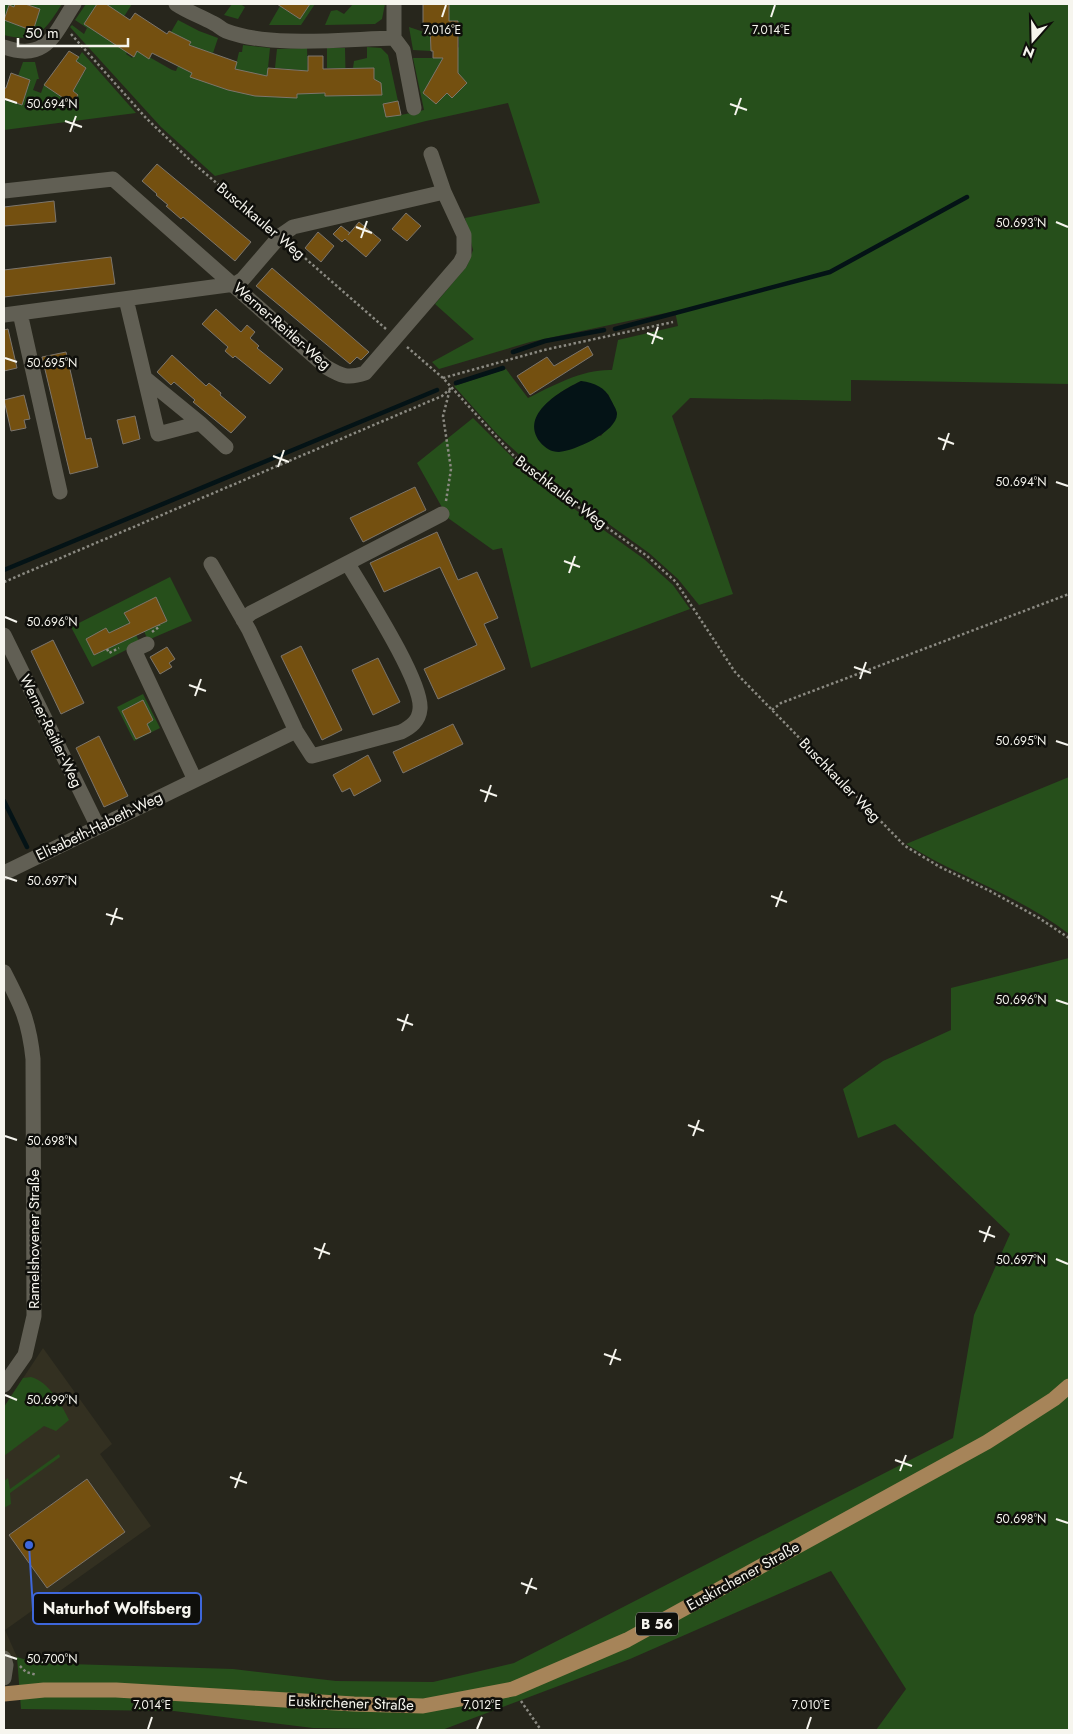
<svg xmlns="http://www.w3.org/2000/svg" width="1073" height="1734" font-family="Jost,sans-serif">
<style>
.built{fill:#333021}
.green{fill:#264f1b;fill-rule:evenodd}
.water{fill:#041316}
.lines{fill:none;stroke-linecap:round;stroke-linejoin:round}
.stream{stroke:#041316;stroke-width:4.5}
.building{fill:#745010;stroke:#7c756c}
.path{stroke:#8b8a82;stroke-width:2.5;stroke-dasharray:2.5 2.5;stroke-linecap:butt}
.street{stroke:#615f54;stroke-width:15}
.primary{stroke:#a68459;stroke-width:15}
.ticks{fill:none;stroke:#f6f5ee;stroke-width:2}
.labels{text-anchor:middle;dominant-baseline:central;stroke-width:5;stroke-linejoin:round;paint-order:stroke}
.shield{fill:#0f0f0b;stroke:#b1b0aa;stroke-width:1}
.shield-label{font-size:14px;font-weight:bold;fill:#f6f5ee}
.street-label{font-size:15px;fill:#f6f5ee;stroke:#0f0f0b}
.ticks-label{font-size:12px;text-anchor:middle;fill:#f6f5ee;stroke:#0f0f0b;stroke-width:5;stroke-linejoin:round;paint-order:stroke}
.leader{fill:none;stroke:#3e67db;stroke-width:2}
.callout-dot{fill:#3e67db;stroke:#0f0f0b;stroke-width:2}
.callout{fill:#0f0f0b;stroke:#3e67db;stroke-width:2}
.callout-label{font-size:16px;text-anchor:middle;font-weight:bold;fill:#f6f5ee}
</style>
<rect width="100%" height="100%" fill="#27261c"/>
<!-- built -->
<path class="built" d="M 43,1348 L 112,1444 L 100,1454 L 151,1526 L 5,1630 L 17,1657 L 4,1659 L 4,1407 Z"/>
<!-- green -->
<path class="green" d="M 4,4 L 62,4 C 45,30 38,44 4,35 Z
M 86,4 L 132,4 L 109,40 L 130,47 L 126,54 L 132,58 L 137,50 L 172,70 L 176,71 L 178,66 L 171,32 L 178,20 L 199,31 L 218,38 L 213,53 L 199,49 L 191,77 L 235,69 L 239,52 L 242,52 L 243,45 L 270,48 L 267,78 L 297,97 L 299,70 L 275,68 L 277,49 L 307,48 L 308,76 L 314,93 L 341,94 L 341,69 L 327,68 L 327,48 L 345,48 L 346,95 L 381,95 L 381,83 L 374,79 L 374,68 L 353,68 L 354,61 L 367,58 L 367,47 L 381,48 L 388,55 L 401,115 L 424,110 L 413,58 L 444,58 L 459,47 L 458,21 L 438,21 L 449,9 L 449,4 L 1069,4 L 1069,384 L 851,380 L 851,401 L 690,398 L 672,416 L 733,594 L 699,605 L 678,579 L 649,553 L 542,476 L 497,434 L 454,386 L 506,369 L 528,398 C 554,385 583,369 612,370 L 618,340 L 678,326 L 675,311 L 530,342 L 439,369 L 432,362 L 474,339 L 435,304 L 467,266 L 473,250 L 465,218 L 540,203 L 508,103 L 426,121 L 215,176 L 161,127 L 70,27 L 72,25 L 84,34 L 87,28 L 75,20 ZM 581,381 L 608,394 L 617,413 L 601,436 L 535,421 C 545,400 561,391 581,381 Z
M 232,4 L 240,4 L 245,7 L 238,19 L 224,15 Z
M 310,4 L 315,4 L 301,25 L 269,25 L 280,6 L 300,19 Z
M 353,4 L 385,4 L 382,19 L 375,24 L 325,25 L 331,11 L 337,10 L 344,14 Z
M 409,27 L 430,34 L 431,51 L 413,50 Z
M 82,52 L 136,113 L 4,130 L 4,100 L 22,105 L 30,80 L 18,76 L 23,62 L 35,62 L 39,79 L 37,79 L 33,90 L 41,93 L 45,82 L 59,91 L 57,94 L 72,104 L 78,95 L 73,91 L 86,69 L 76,61 Z
M 473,418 L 537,482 L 644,559 L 673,585 L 690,609 L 531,668 L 502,548 L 493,550 L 448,518 L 417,463 Z
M 170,577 L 192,621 L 148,640 L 133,608 L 125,613 L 140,643 L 92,667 L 71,627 Z
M 143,694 L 160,728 L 134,741 L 117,707 Z
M 1069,777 L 1069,934 C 1020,896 959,877 906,844 Z
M 1069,958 L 1069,1730 L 876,1730 L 906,1689 L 831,1571 L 630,1659 L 442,1730 L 313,1728 L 174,1711 L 21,1709 L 17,1657 L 36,1663 L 233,1669 L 336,1681 L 433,1682 L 514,1663 L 953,1438 L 974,1315 L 1010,1234 L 895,1124 L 858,1138 L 843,1089 L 883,1061 L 951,1030 L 951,988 Z
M 31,1377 C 48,1381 62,1405 69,1420 L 56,1431 L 44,1426 L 4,1456 L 4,1407 L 23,1378 Z
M 59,1454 L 60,1457 L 10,1493 L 11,1504 L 4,1508 L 4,1481 L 8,1478 L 10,1489 Z"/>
<!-- water -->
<path class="water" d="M 581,381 C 595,383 605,387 611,400 C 613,404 617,410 617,414 C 617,432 574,451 559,452 C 551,452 545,448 540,442 C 519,414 561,391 581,381 Z"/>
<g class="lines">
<!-- stream -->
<path class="stream" d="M 615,329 L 830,272 L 967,197
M 513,352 L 545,341 L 604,330
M 456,383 L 503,368
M 4,570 L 437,390
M 4,801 L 27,847"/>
</g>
<!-- building -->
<path class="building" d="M 15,4 L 25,4 L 40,9 L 33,31 L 4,20 L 9,5 L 14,7 Z
M 97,4 L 106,4 L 130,20 L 135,13 L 167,34 L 169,31 L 191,42 L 189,45 L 237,62 L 235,69 L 267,76 L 268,68 L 308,71 L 308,56 L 323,56 L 323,69 L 374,68 L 374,79 L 381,83 L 382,95 L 325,96 L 325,93 L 297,94 L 297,98 L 255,96 L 228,90 L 190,77 L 192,73 L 152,53 L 149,59 L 137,51 L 134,57 L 84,24 Z
M 277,4 L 310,4 L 300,19 Z
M 423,4 L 449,4 L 449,21 L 458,21 L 458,73 L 467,83 L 452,98 L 447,93 L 436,104 L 423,93 L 443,58 L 433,58 L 433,51 L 431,51 L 430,25 L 423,25 Z
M 69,51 L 79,57 L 76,61 L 86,68 L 73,91 L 78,95 L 72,104 L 44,85 Z
M 11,73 L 30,80 L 22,105 L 4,99 L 4,88 L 6,88 Z
M 398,101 L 401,115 L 386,117 L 383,104 Z
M 157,164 L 251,242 L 235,261 L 183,217 L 181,219 L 166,206 L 168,205 L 156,195 L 157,194 L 142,181 Z
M 54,201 L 56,222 L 4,226 L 4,207 Z
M 406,213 L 421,226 L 407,241 L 392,229 Z
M 359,222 L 381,240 L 366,257 L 345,239 L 342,242 L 333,234 L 341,226 L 350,233 L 348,235 Z
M 318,232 L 334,246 L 321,262 L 305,248 Z
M 111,257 L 115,284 L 4,297 L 4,270 Z
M 272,268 L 369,352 L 361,360 L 357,357 L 350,364 L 256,286 Z
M 216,309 L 241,332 L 247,325 L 255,332 L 250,338 L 259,346 L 257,348 L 283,369 L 270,384 L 235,356 L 233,358 L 225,351 L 228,347 L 202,324 Z
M 8,329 L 17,368 L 4,371 L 4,330 Z
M 588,346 L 593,355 L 530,395 L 517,376 L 547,357 L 554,366 Z
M 66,352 L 86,439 L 91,438 L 98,467 L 70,474 L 42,357 Z
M 172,355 L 206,386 L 209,383 L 221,393 L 220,395 L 246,417 L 231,433 L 193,402 L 195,400 L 174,382 L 171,385 L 157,372 Z
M 24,395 L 30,419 L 24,420 L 26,428 L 11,431 L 4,400 Z
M 135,416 L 140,439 L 123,444 L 117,420 Z
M 415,487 L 426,510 L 363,542 L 350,518 Z
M 437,532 L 458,580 L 477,572 L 498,618 L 484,624 L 505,669 L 438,699 L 424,669 L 477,645 L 440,567 L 384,592 L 370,563 Z
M 156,597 L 167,621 L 94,655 L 86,639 L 106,628 L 109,633 L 130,623 L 124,613 Z
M 53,640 L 84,703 L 61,714 L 31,651 Z
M 301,646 L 342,730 L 322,740 L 281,656 Z
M 167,647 L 175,659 L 169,663 L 172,667 L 160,674 L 150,657 Z
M 378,658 L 400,702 L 373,715 L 352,670 Z
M 143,700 L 153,720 L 147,724 L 151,732 L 136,739 L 122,711 Z
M 453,724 L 463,744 L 403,773 L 393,752 Z
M 99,736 L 128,796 L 104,807 L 76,748 Z
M 368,755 L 381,781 L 354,796 L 350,788 L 342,792 L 333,775 Z
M 87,1479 L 125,1532 L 47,1588 L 9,1535 Z"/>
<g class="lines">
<!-- path -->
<path class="path" d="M 71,34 L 146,118 L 192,162 L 268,227
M 290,245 L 386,329
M 407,347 L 443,378 L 512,454 L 539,479 L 647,556 L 676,582 L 735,672 L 905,846 L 940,867 L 990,891 L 1039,918 L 1069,938
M 443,378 L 544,350 L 673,322
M 446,501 L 451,469 L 443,416 L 450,389
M 4,582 L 442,396 L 451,388
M 152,632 L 159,627 L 159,625
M 107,649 L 109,653 L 119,648
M 772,710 L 781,703 L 1069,594
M 20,1666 L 26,1672 L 37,1675
M 521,1701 L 541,1730"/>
<!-- street -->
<path class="street" d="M 176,4 C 188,12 200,16 213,23 C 218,25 221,29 226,31 C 270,48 347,39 394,38
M 394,4 L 394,38 L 403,50 L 414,108
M 4,47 C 46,62 54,35 74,4
M 4,191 L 113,179 L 326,367 C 341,376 348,379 365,373 L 460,263 L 464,255 L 464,235 L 444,192 L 431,154
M 126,299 L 158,434 L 200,423 L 226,447
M 20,313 L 60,492
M 4,315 L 235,284 L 243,279 L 280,236 L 293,227 L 444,192
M 145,378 L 200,423
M 211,564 L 249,630 L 296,731 L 312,756 L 401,732 C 411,727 419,721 420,709 C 423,682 364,591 348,564
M 243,620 L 251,613 L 442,514
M 4,635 L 98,827
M 147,644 L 134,650 L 195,780
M 4,873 L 296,731
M 4,972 C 21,1005 29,1020 33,1059 L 34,1316 L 25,1355 L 4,1385
M 4,1658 L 6,1665 L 4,1678"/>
<!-- primary -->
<path class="primary" d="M 4,1694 L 44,1690 L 116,1690 L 354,1704 L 423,1706 L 513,1689 L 627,1640 L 987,1442 L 1054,1399 L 1069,1386"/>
</g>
<!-- ticks -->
<path class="ticks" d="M 442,17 L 446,5M 771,17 L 775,5M 5,99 L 17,103M 730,104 L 747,110M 735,115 L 741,98M 65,121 L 82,127M 70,132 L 76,116M 1056,222 L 1068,227M 356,227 L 372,233M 361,238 L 367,221M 647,333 L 663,339M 652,344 L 658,327M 5,358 L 17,362M 938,438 L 954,444M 943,450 L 949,433M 273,456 L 289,462M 278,467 L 284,450M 1056,482 L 1068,486M 564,561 L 580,567M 569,573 L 575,556M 5,617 L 17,622M 854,667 L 871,673M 860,679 L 866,662M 189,685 L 206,691M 195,696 L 201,679M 1056,741 L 1068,745M 480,790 L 497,796M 485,802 L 491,785M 5,877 L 17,881M 771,896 L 787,902M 776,907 L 782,891M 106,914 L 123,919M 111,925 L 117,908M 1056,1000 L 1068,1004M 397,1019 L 413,1025M 402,1031 L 408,1014M 688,1125 L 704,1131M 5,1136 L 17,1140M 693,1136 L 699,1120M 979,1231 L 995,1237M 984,1242 L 990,1226M 314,1248 L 330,1254M 319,1259 L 325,1243M 1056,1259 L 1068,1264M 604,1354 L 621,1360M 610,1365 L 616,1349M 5,1395 L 17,1400M 895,1460 L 912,1466M 900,1471 L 906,1455M 230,1477 L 247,1483M 235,1488 L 241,1472M 1056,1519 L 1068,1523M 521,1583 L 537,1589M 526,1594 L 532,1578M 5,1655 L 17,1659M 148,1729 L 152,1717M 477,1729 L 482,1717M 807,1729 L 811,1717"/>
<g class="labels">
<!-- shield labels -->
<rect class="shield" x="636" y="1612.5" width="42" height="23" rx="4"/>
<g class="shield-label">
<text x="657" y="1624">B 56</text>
</g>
<!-- street labels -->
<g class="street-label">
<text transform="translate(261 221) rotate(40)">Buschkauler Weg</text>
<text transform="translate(282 326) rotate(41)">Werner-Reitler-Weg</text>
<text transform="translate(561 492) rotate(37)">Buschkauler Weg</text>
<text transform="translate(51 731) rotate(64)">Werner-Reitler-Weg</text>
<text transform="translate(840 780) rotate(46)">Buschkauler Weg</text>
<text transform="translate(99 826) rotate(-26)">Elisabeth-Habeth-Weg</text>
<text transform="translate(34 1239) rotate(-90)">Ramelshovener Straße</text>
<text transform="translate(743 1576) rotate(-29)">Euskirchener Straße</text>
<text transform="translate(351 1703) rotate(2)">Euskirchener Straße</text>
</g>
</g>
<g class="ticks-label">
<text x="442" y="34">7.016°E</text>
<text x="771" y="34">7.014°E</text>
<text x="52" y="108">50.694°N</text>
<text x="1021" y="227">50.693°N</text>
<text x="52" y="367">50.695°N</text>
<text x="1021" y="486">50.694°N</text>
<text x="52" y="626">50.696°N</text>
<text x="1021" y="745">50.695°N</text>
<text x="52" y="885">50.697°N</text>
<text x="1021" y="1004">50.696°N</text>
<text x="52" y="1145">50.698°N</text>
<text x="1021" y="1264">50.697°N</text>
<text x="52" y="1404">50.699°N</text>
<text x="1021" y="1523">50.698°N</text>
<text x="52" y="1663">50.700°N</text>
<text x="152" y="1709">7.014°E</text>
<text x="482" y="1709">7.012°E</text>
<text x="811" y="1709">7.010°E</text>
</g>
<!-- callouts -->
<path class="leader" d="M29 1545L33 1609"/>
<circle class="callout-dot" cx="29" cy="1545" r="5"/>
<rect class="callout" x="33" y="1593" width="168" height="31" rx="5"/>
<g class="callout-label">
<text x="117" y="1614">Naturhof Wolfsberg</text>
</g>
<!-- border -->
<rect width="1073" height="1734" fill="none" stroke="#f6f5ee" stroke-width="10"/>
<!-- north arrow -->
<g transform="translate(1033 40) rotate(200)" stroke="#0f0f0b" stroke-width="4" paint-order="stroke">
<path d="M0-4L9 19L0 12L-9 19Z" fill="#f6f5ee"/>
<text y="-8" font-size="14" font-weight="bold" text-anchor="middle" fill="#f6f5ee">N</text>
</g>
<!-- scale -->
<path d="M18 38v8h110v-8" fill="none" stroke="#f6f5ee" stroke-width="2.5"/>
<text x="25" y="38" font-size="15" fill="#f6f5ee" stroke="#0f0f0b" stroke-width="4" paint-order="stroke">50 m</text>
</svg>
